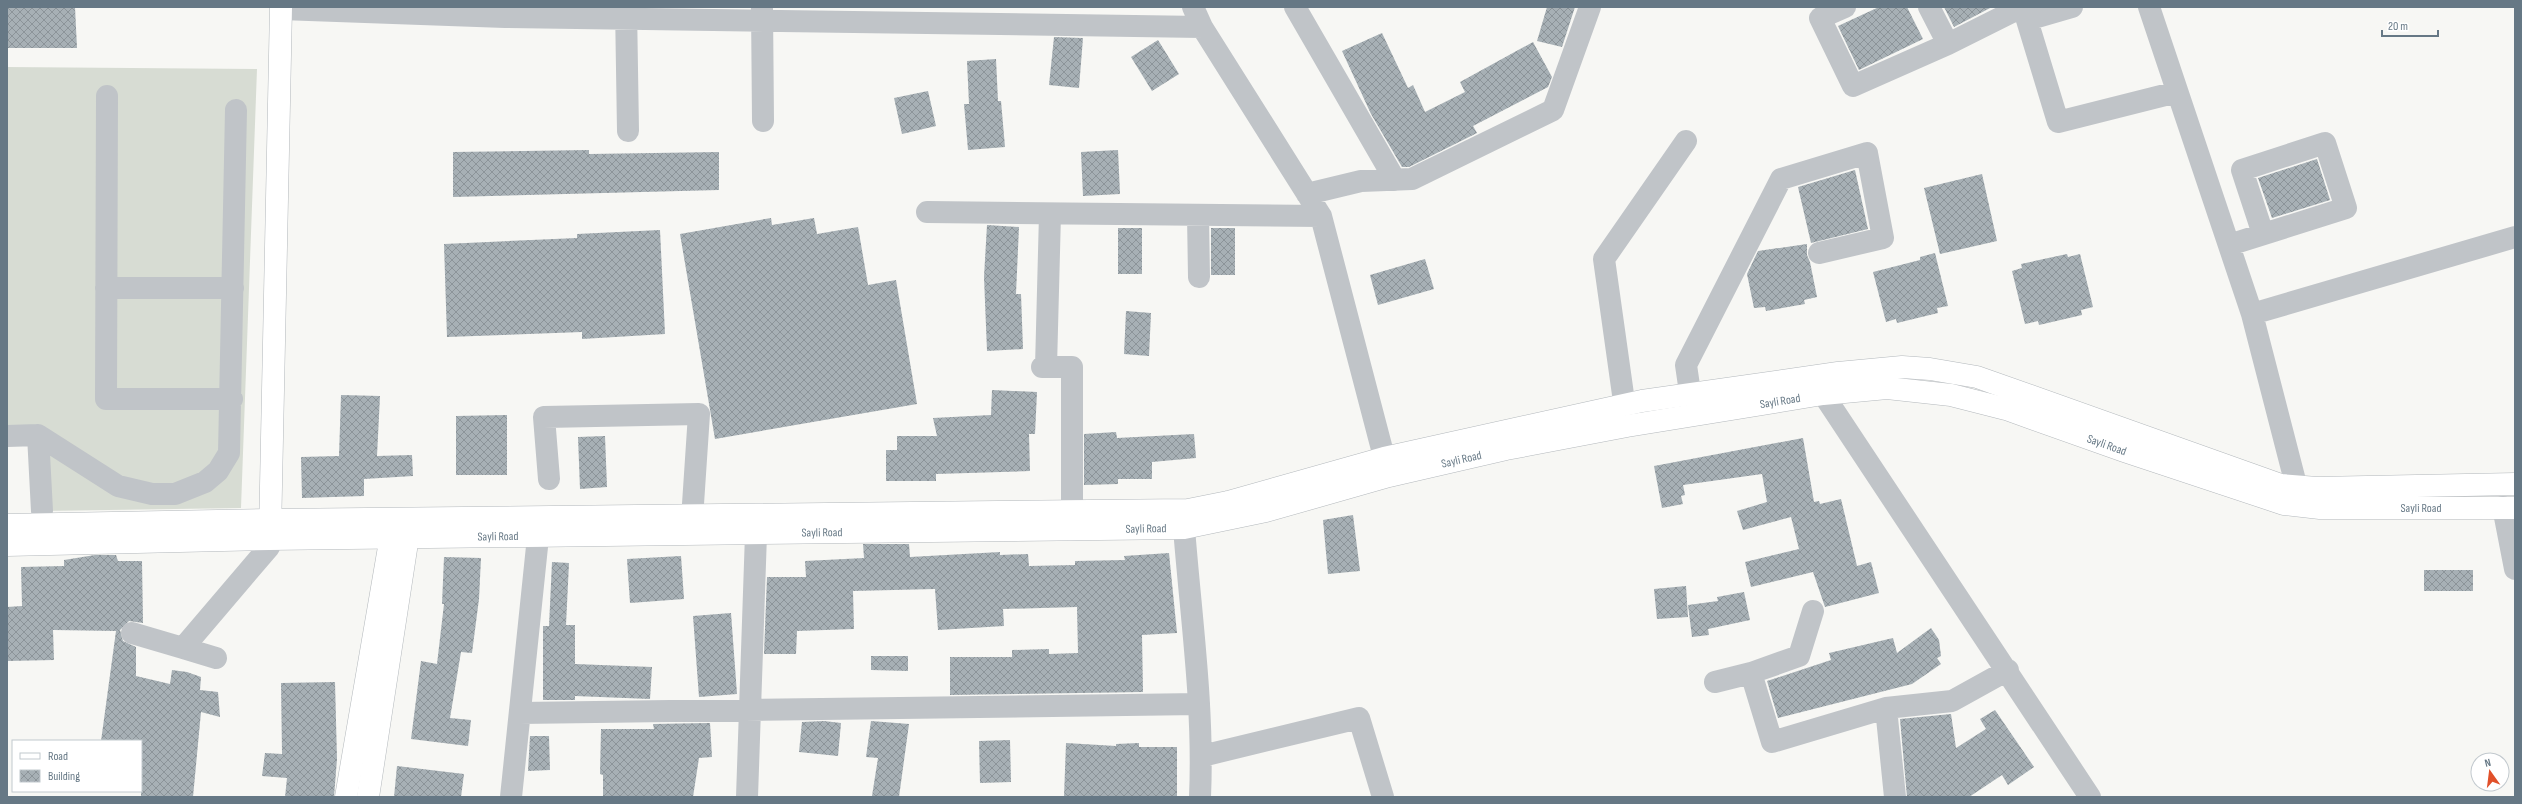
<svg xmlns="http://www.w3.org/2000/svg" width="2522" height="804" font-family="'Sofia Sans Condensed',sans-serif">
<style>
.pitch{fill:#d7dcd3}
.building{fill:url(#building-cross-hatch)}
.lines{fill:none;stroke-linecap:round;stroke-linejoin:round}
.major-casing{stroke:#b3b8bc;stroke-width:23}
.minor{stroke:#c0c4c8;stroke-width:22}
.major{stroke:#fff;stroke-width:22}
.labels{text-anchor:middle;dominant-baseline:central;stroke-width:4;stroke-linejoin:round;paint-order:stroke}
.street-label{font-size:12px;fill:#667885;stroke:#fff}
</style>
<defs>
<pattern id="building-cross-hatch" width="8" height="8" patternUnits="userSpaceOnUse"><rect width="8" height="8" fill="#a7b0b5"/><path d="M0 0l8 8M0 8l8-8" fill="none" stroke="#8c9499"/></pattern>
</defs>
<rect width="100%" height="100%" fill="#f7f7f4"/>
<!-- pitch -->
<path class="pitch" d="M 7,67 L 257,69 L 241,508 L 42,511 L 38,436 L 7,436 Z"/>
<!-- building -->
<path class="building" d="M 7,7 L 75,7 L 77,48 L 7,48 Z
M 1547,7 L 1575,7 L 1562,47 L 1537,41 Z
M 1879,7 L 1907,7 L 1923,39 L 1859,70 L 1838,26 Z
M 1944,7 L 1992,7 L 1954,27 Z
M 1382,33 L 1408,88 L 1413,85 L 1425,112 L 1465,92 L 1460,82 L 1533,42 L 1552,77 L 1548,87 L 1473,126 L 1477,133 L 1409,167 L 1402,167 L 1371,114 L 1342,51 Z
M 1054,37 L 1083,38 L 1079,88 L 1049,85 Z
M 1158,40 L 1179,74 L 1152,91 L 1131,57 Z
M 996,59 L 998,101 L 1001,101 L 1005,147 L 968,150 L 964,104 L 969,104 L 967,61 Z
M 928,91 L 936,126 L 902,134 L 894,98 Z
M 589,150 L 589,154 L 719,152 L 719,190 L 453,197 L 453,152 Z
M 1118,150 L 1120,194 L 1083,196 L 1081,152 Z
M 2317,159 L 2330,200 L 2272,218 L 2258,178 Z
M 1855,170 L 1868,229 L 1811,243 L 1798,187 Z
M 1982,174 L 1997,241 L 1940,254 L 1924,188 Z
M 771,218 L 772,225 L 814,218 L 817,234 L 858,227 L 868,285 L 896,280 L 917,404 L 715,439 L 680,234 Z
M 987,225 L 1019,227 L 1016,294 L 1021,294 L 1023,349 L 987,351 L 984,277 Z
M 1118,228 L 1142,228 L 1142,274 L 1118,274 Z
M 1211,228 L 1235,228 L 1235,275 L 1211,275 Z
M 660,230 L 665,334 L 582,339 L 582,332 L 447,337 L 444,244 L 577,238 L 577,234 Z
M 1807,244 L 1807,255 L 1810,262 L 1817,297 L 1804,300 L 1805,304 L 1766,311 L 1765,307 L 1754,308 L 1747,274 L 1758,251 Z
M 1935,253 L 1948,306 L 1937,308 L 1938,313 L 1897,323 L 1896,319 L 1886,322 L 1873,272 L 1920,260 L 1920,257 Z
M 2067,254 L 2068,257 L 2080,254 L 2093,307 L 2081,310 L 2082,315 L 2039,325 L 2038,321 L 2025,324 L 2012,271 L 2022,268 L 2021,264 Z
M 1425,259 L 1434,289 L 1378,305 L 1370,275 Z
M 1126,311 L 1151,313 L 1149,356 L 1124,354 Z
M 992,390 L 1037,392 L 1035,434 L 1029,434 L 1030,471 L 936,474 L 936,481 L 886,481 L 886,450 L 897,450 L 897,436 L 937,436 L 933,418 L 991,415 Z
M 341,395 L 380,396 L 377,456 L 412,455 L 413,476 L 364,479 L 364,496 L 302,498 L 301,457 L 339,456 Z
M 507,415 L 507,475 L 456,475 L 456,416 Z
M 1116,432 L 1117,438 L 1194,434 L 1196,458 L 1152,462 L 1152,479 L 1118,479 L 1118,484 L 1084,485 L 1084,434 Z
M 605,436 L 607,487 L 580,489 L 578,437 Z
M 1803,438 L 1814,502 L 1819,501 L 1820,504 L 1841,499 L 1857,566 L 1871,562 L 1879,593 L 1825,607 L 1813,572 L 1751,587 L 1745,562 L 1799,549 L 1791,517 L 1743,530 L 1737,511 L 1767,502 L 1762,474 L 1683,485 L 1685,495 L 1681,496 L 1683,504 L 1662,508 L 1654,466 Z
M 1353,515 L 1360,571 L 1328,574 L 1323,520 Z
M 863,544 L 909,544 L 910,557 L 1000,552 L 1000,555 L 1028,554 L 1029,566 L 1075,565 L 1075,561 L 1125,560 L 1124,556 L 1169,553 L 1177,633 L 1142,635 L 1143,692 L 950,695 L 950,657 L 1012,657 L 1012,650 L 1049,649 L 1049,654 L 1078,653 L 1077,607 L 1003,609 L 1004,626 L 938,630 L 935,589 L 853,591 L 854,629 L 797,631 L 796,654 L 764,654 L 767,577 L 806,577 L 805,561 L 864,558 Z
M 95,555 L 116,555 L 118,561 L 142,561 L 143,623 L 129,621 L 120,630 L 123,641 L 136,647 L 136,676 L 170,684 L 172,670 L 187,672 L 201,677 L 200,690 L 218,692 L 220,717 L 201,712 L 193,797 L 141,797 L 141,741 L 101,741 L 116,631 L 53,630 L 54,660 L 7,661 L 7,607 L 22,606 L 21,567 L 64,566 L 64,560 Z
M 681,556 L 684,599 L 630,603 L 627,559 Z
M 444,557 L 481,558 L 479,599 L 472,653 L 461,652 L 450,718 L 471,720 L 468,746 L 411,739 L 421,661 L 437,664 L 444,604 L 442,604 Z
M 552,562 L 569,563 L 566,625 L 575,625 L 575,664 L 652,667 L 650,699 L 575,696 L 575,700 L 543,700 L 543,626 L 549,626 Z
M 2424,570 L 2473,570 L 2473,591 L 2424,591 Z
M 1686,586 L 1688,617 L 1657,619 L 1654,589 Z
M 1744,592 L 1750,620 L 1708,629 L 1709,635 L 1692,637 L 1688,605 L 1718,601 L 1717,597 Z
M 731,613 L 737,694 L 699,697 L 693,616 Z
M 1931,628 L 1939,640 L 1941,656 L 1937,658 L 1941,664 L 1912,684 L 1778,718 L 1767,681 L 1831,660 L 1829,653 L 1893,638 L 1897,653 Z
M 871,656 L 908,656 L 908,671 L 871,670 Z
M 335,682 L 337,759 L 334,797 L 285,797 L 287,778 L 262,776 L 265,753 L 282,754 L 281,683 Z
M 1995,710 L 2034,767 L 2008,785 L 2002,775 L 1969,797 L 1907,797 L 1900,719 L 1951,714 L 1956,748 L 1986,729 L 1980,719 Z
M 824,721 L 841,723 L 838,756 L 799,752 L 802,722 Z
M 871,721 L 909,724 L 899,797 L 872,796 L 878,758 L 866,757 Z
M 710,723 L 712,757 L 699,758 L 693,797 L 603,797 L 603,775 L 600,774 L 601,729 L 654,729 L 653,724 Z
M 530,736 L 549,736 L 550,770 L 528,771 Z
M 1010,740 L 1011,782 L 980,783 L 979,741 Z
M 1066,743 L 1116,746 L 1116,744 L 1139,743 L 1139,747 L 1177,747 L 1177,797 L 1064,797 Z
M 397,766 L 464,774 L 461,797 L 394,797 Z"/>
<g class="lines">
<defs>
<g id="major">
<path d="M 7,525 L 270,520 L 1188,510 L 1228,502 L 1384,458 L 1642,401 L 1838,373 L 1902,367 L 1930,369 L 1977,377 L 2281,485 L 2317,488 L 2515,484"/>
<path d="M 270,534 L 281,7"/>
<path id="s1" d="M 7,545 L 269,539 L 1184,528 L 1266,511 L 1389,476 L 1506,449 L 1627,426 L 1823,394 L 1887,388 L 1951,395 L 2006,409 L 2124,451 L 2284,504 L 2320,508 L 2515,508"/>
<path d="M 346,797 L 393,524"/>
<path d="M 368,797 L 410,523"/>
</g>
</defs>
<!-- major casing -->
<use href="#major" class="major-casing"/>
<!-- minor -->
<path class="minor" d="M 626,7 L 628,131
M 762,7 L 763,121
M 1193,7 L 1202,27 L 1321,216 L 1389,476
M 1295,7 L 1395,180
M 1845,7 L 1820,18 L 1853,86 L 1948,44 L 2022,7
M 1929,7 L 1948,44
M 2072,7 L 2027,20 L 2058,122 L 2177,92
M 2149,7 L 2252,314 L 2301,504
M 281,9 L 505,17 L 1202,27
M 107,96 L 106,399 L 232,399
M 1307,194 L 1361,181 L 1412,179 L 1553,110 L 1590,7
M 927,212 L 1321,216
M 1198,215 L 1199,277
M 2229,245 L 2346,208 L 2325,143 L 2242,170 L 2263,234
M 106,288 L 233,288
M 2252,314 L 2515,237
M 1042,367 L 1072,367 L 1072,530
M 1046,367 L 1050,214
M 1823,394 L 2090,797
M 1693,413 L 1686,365 L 1781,179 L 1867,153 L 1883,238 L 1819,253
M 1627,423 L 1604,259 L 1686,141
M 38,435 L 42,511
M 7,436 L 38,435 L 118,486 L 152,494 L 175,494 L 205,482 L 218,471 L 229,453 L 236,110
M 549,479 L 544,417 L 699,414 L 691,534
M 2503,507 L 2515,569
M 1184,528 C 1191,618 1204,707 1200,797
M 132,633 L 183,648 L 269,547 L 269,539
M 183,648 L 216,658
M 1751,673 L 1799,656 L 1813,611
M 1715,682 L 1751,673 L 1772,742 L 1886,708 L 1952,701 L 2008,670
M 1886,708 L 1895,797
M 520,713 L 1199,704
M 1202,756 L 1359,718 L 1383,797
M 511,797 L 538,537
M 747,797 L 756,534"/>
<!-- major -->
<use href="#major" class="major"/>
</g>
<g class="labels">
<!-- street labels -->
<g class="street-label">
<text stroke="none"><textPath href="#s1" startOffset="1787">Sayli Road</textPath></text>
<text stroke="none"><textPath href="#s1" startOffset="2123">Sayli Road</textPath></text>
<text stroke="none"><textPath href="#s1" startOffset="1463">Sayli Road</textPath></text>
<text stroke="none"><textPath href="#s1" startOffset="2447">Sayli Road</textPath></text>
<text stroke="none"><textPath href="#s1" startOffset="1139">Sayli Road</textPath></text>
<text stroke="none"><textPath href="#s1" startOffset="815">Sayli Road</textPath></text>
<text stroke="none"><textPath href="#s1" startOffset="491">Sayli Road</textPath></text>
</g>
</g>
<!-- border -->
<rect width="2522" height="804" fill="none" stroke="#667885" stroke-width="16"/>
<!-- legend -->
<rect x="12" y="740" width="130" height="52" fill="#ffffff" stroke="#c2c9ce"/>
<rect x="20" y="753" width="20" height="6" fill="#ffffff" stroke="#c2c9ce"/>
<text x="48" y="760" font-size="12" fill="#667885">Road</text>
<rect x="20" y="770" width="20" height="12" fill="url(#building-cross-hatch)" stroke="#c2c9ce"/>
<text x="48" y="780" font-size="12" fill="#667885">Building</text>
<!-- north arrow -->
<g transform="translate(2490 772) rotate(346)"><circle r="19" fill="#ffffff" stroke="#c2c9ce"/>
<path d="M0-3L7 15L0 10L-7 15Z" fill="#e1502a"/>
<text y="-6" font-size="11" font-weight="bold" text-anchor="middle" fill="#667885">N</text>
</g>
<!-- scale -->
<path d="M2382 30v6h56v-6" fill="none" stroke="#667885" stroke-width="2"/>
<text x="2388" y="30" font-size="12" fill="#667885" stroke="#ffffff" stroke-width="3" paint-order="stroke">20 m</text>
</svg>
